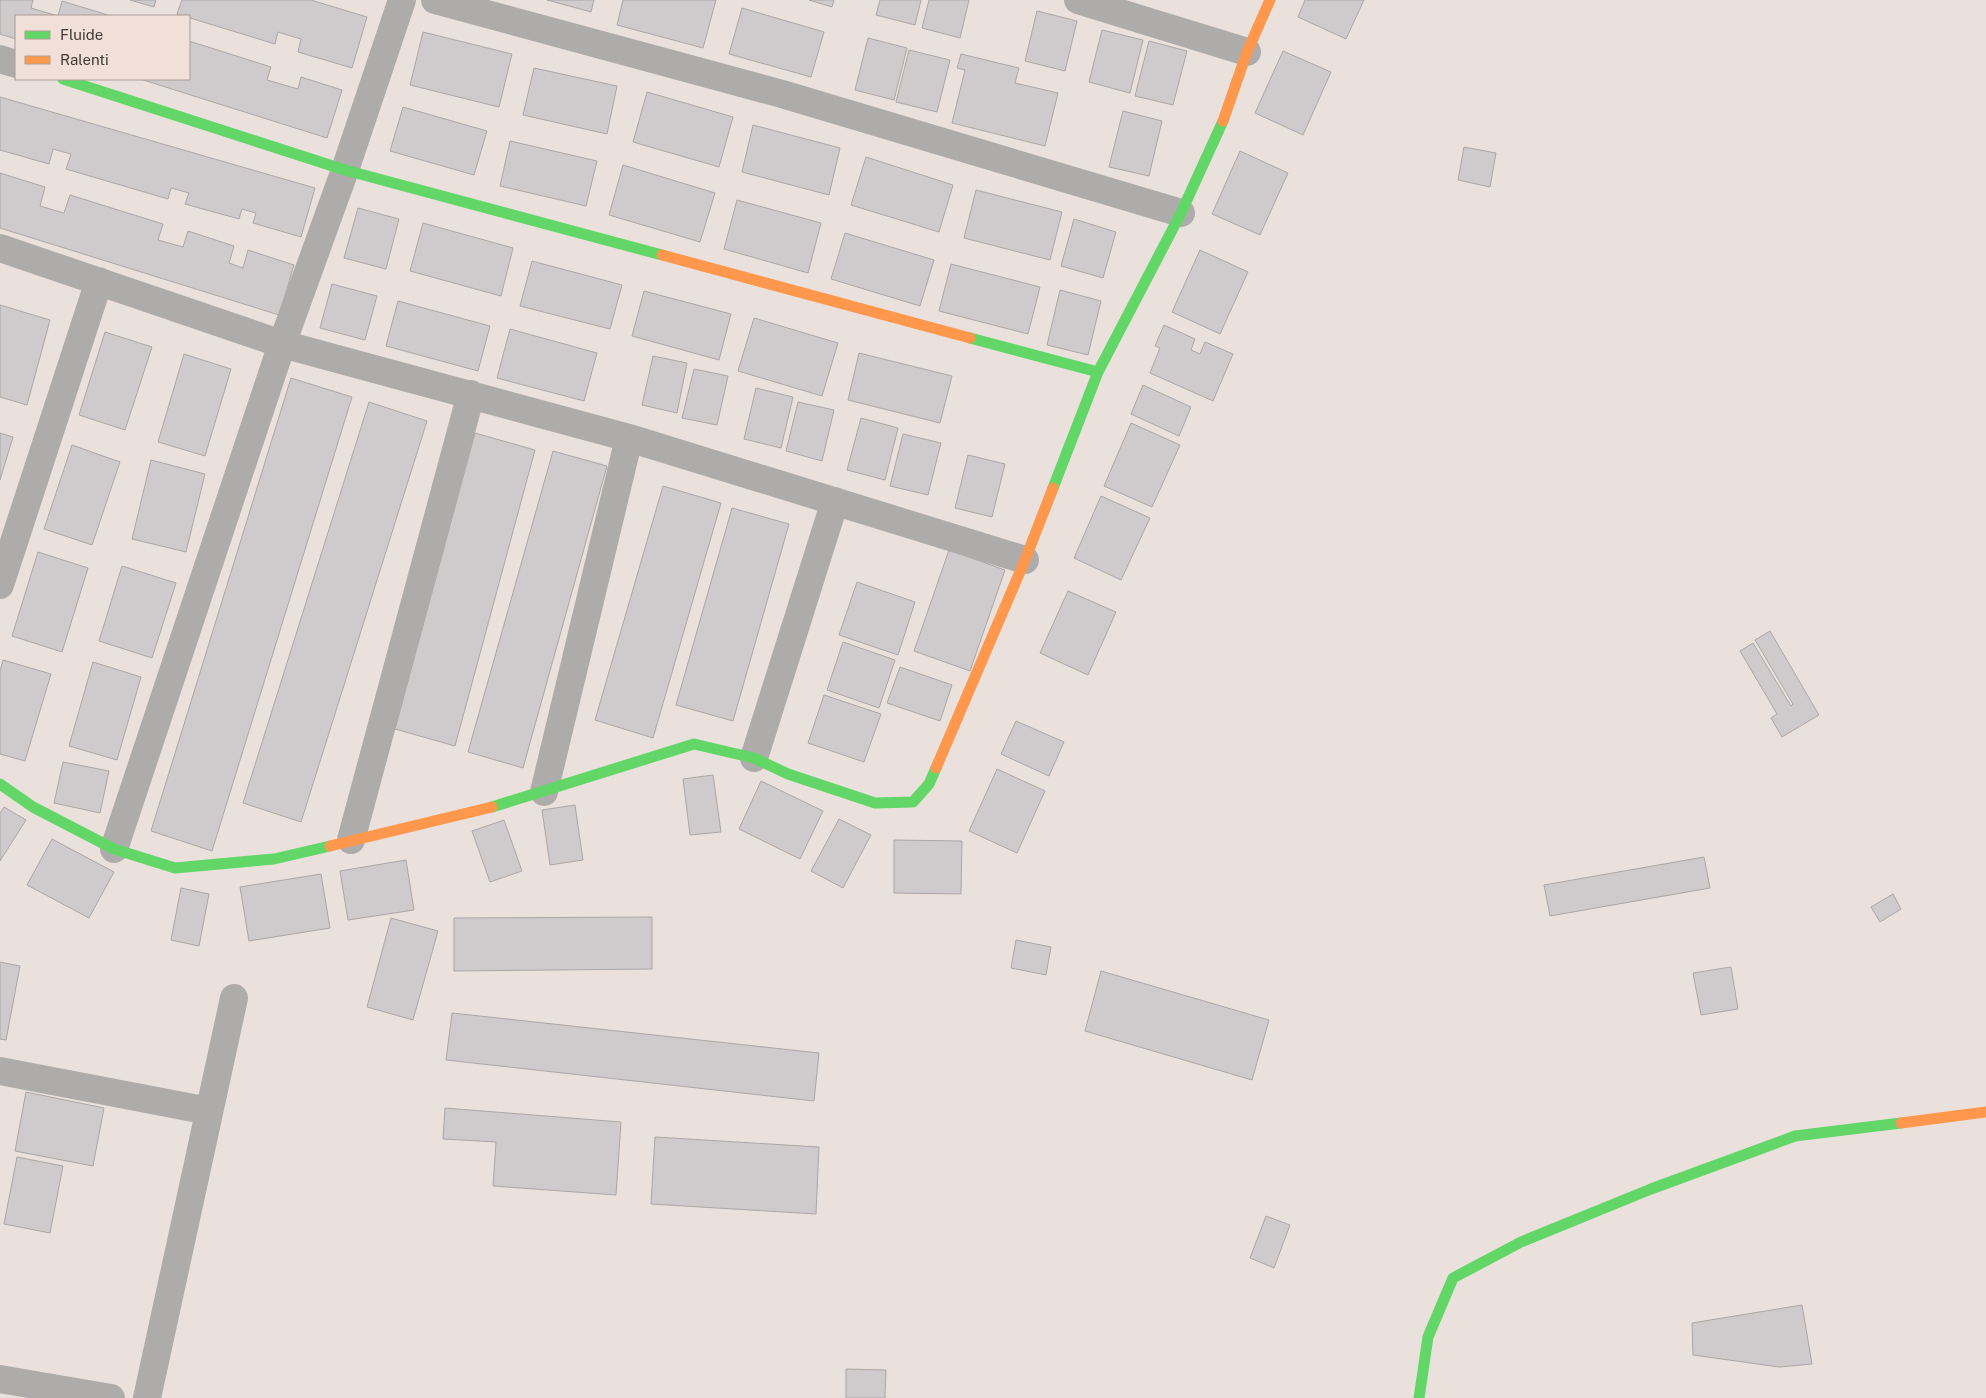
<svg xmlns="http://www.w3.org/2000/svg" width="1986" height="1398" font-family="'Public Sans',sans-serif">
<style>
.building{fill:#cfcacb;stroke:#aba7a7}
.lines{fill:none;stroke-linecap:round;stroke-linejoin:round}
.street{stroke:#aeacaa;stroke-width:28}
.fast{stroke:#63d668;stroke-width:11}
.slow{stroke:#ff974d;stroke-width:11}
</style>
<rect width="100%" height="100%" fill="#eae1dd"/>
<!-- building -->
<path class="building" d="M 0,0 L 33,0 L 31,8 L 58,16 L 62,1 L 111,16 L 16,16 L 16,39 L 0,34 Z
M 130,0 L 156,0 L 154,7 Z
M 182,0 L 311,0 L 367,17 L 352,68 L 298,52 L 301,39 L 278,32 L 275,44 L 177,14 Z
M 547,0 L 594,0 L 591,12 Z
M 623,0 L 716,0 L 703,48 L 617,25 Z
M 809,0 L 834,0 L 832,7 Z
M 880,0 L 921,0 L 915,25 L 876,15 Z
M 929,0 L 969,0 L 960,38 L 922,28 Z
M 1305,0 L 1364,0 L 1346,39 L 1298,17 Z
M 742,8 L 824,32 L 811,77 L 729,54 Z
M 1037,11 L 1077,21 L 1065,71 L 1025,61 Z
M 1102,30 L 1143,40 L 1130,93 L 1089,82 Z
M 423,32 L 512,54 L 499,107 L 410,85 Z
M 868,38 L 907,48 L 894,100 L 855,90 Z
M 189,41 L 271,67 L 267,80 L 298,89 L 301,77 L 342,90 L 327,138 L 140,79 L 189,79 Z
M 1149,41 L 1187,51 L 1173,105 L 1135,96 Z
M 909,50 L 950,60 L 937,112 L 896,102 Z
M 1283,51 L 1331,72 L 1303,135 L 1255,113 Z
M 961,54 L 1019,68 L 1015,83 L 1058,93 L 1045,146 L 952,123 L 965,70 L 957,68 Z
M 534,68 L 617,86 L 607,134 L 523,115 Z
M 647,92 L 733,117 L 719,167 L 633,142 Z
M 0,97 L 315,188 L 301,237 L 253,223 L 256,213 L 242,209 L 239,219 L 185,204 L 189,193 L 171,188 L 168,199 L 66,169 L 71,154 L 53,149 L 49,164 L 0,150 Z
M 403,107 L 487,131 L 474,175 L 390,151 Z
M 1123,111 L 1162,121 L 1149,176 L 1109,167 Z
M 753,125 L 840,148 L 829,195 L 742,172 Z
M 510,141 L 597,161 L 586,206 L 500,186 Z
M 1464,147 L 1496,153 L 1490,187 L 1458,180 Z
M 1240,151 L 1288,173 L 1260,235 L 1212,214 Z
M 866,157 L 953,185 L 939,232 L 851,205 Z
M 623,165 L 715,193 L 700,242 L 609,215 Z
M 0,173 L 45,187 L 40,206 L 64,213 L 70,195 L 163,224 L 158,240 L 183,247 L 188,231 L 234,246 L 229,263 L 243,268 L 248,250 L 294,265 L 279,315 L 0,228 Z
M 976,190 L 1062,212 L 1050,260 L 964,238 Z
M 737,200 L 821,223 L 808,273 L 724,249 Z
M 358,208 L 399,219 L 386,269 L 344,258 Z
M 1074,219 L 1116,232 L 1103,278 L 1061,266 Z
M 423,223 L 513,248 L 501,296 L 410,271 Z
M 845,233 L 934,260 L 920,306 L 831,279 Z
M 1200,250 L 1248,272 L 1220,334 L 1172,312 Z
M 532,261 L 622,285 L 610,329 L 520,306 Z
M 951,264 L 1040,287 L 1028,334 L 939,311 Z
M 332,284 L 377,296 L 365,340 L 320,328 Z
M 1060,290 L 1101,301 L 1088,355 L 1047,345 Z
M 644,291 L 731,314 L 719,360 L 632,336 Z
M 398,301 L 490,326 L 478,371 L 386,346 Z
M 0,305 L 50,320 L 27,405 L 0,397 Z
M 754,318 L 838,343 L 822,396 L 738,371 Z
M 1164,325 L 1195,339 L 1191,350 L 1200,354 L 1205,342 L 1233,354 L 1213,401 L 1150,373 L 1160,348 L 1155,346 Z
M 510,329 L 597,353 L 584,401 L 497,378 Z
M 105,332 L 152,347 L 125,430 L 79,415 Z
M 859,353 L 952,376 L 940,423 L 848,400 Z
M 184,354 L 231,369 L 205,456 L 158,442 Z
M 653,356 L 687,363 L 677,413 L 642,405 Z
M 694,369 L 728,376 L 717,425 L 682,418 Z
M 291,378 L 352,397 L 212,851 L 151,831 Z
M 1143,385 L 1191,407 L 1179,436 L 1131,414 Z
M 756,388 L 793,397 L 781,448 L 744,439 Z
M 369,402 L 427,421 L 301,822 L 243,803 Z
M 798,402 L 834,410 L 822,461 L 786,451 Z
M 861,418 L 898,428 L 885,480 L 847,470 Z
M 1131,423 L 1180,445 L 1152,507 L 1104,486 Z
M 0,433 L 13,437 L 0,480 Z
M 475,433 L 535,450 L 455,746 L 395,729 Z
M 903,434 L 941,443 L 928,495 L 890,486 Z
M 72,445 L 120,462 L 92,545 L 44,529 Z
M 553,451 L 607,466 L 523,768 L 468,752 Z
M 968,455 L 1005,464 L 992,517 L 955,508 Z
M 151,460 L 205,474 L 186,552 L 132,539 Z
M 663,486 L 721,503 L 653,738 L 595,720 Z
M 1101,496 L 1150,518 L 1121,580 L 1074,558 Z
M 732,508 L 789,524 L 733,721 L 676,705 Z
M 949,550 L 1005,570 L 970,671 L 914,651 Z
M 38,552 L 88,568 L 62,652 L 12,636 Z
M 122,566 L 176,583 L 152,658 L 99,641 Z
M 857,582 L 915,602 L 898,655 L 839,635 Z
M 1068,591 L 1116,612 L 1088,675 L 1040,653 Z
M 1770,631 L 1819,715 L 1782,737 L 1771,718 L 1777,714 L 1740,651 L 1753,643 L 1791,706 L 1793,704 L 1755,640 Z
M 843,642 L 895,660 L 879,708 L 827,690 Z
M 3,660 L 51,674 L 25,761 L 0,754 L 0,671 Z
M 93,662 L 141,677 L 117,760 L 69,746 Z
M 900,667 L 952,685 L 940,721 L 887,703 Z
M 824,695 L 881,714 L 864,762 L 808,743 Z
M 1016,721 L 1064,742 L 1049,776 L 1001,754 Z
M 63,762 L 109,771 L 100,813 L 54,803 Z
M 997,769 L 1045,791 L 1017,853 L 969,831 Z
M 713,775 L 721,832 L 690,835 L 683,779 Z
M 761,781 L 823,811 L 800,859 L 739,829 Z
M 575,805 L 583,860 L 550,865 L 542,810 Z
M 4,807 L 26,820 L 0,861 L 0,813 Z
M 839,819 L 871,835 L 843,888 L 811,871 Z
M 504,820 L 522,871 L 490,882 L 472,831 Z
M 52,839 L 114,872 L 89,918 L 27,885 Z
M 894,840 L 962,841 L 961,894 L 894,893 Z
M 1704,857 L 1710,888 L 1550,916 L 1544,885 Z
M 406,860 L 414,910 L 348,920 L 340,871 Z
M 321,874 L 330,928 L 249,941 L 240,887 Z
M 181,888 L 209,894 L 199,946 L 171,940 Z
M 1893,894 L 1901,909 L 1880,922 L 1871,907 Z
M 652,917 L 652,969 L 454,971 L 454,918 Z
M 391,918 L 438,931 L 413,1020 L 367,1007 Z
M 1016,940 L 1051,947 L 1046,975 L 1011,968 Z
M 0,962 L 20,966 L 6,1040 L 0,1039 Z
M 1731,967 L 1738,1009 L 1701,1015 L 1693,973 Z
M 1101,971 L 1269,1020 L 1252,1080 L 1085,1031 Z
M 452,1013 L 819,1053 L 814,1101 L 446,1060 Z
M 26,1092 L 104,1108 L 93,1166 L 15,1151 Z
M 445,1108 L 621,1122 L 616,1195 L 493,1186 L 496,1142 L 443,1139 Z
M 655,1137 L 819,1147 L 816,1214 L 651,1204 Z
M 17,1157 L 63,1166 L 50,1233 L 4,1224 Z
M 1266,1216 L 1290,1225 L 1274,1268 L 1250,1258 Z
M 1802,1305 L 1812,1364 L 1779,1367 L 1693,1355 L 1692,1323 Z
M 846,1369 L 886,1370 L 885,1398 L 846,1398 Z"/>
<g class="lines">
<!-- street -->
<path class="street" d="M 435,0 L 782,94 L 1181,213
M 1078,0 L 1247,52
M 0,59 L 16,64
M 0,248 L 282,344 L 629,438 L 1025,560
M 0,585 L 99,281
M 754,758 L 835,501
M 544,792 L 629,438
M 351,840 L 471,394
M 114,849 L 282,344 L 345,170 L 402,0
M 0,1071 L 209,1111
M 0,1379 L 111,1398
M 147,1398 L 234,998"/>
<!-- fast -->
<path class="fast" d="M 63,79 L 345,170 L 662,255
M 970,338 L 1098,372
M 1053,488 L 1098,372 L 1181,213 L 1223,121
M 0,784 L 33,807 L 114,849 L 175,868 L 274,859 L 330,846
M 492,807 L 694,744 L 754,758 L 788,774 L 875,803 L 913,802 L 929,784 L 936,768
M 1419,1398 L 1428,1337 L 1453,1278 L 1521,1242 L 1651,1189 L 1795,1136 L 1901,1123"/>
<!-- slow -->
<path class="slow" d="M 1223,121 L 1247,52 L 1270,0
M 662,255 L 970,338
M 936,768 L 1025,560 L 1053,488
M 330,846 L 492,807
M 1901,1123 L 1986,1112"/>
</g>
<!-- legend -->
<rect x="15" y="15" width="175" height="65" fill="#f0e0d7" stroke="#aa9e97"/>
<rect x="25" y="31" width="25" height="8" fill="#63d668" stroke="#aa9e97"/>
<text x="60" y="40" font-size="15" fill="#423b38">Fluide</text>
<rect x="25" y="56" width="25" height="8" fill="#ff974d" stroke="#aa9e97"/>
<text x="60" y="65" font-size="15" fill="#423b38">Ralenti</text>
</svg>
